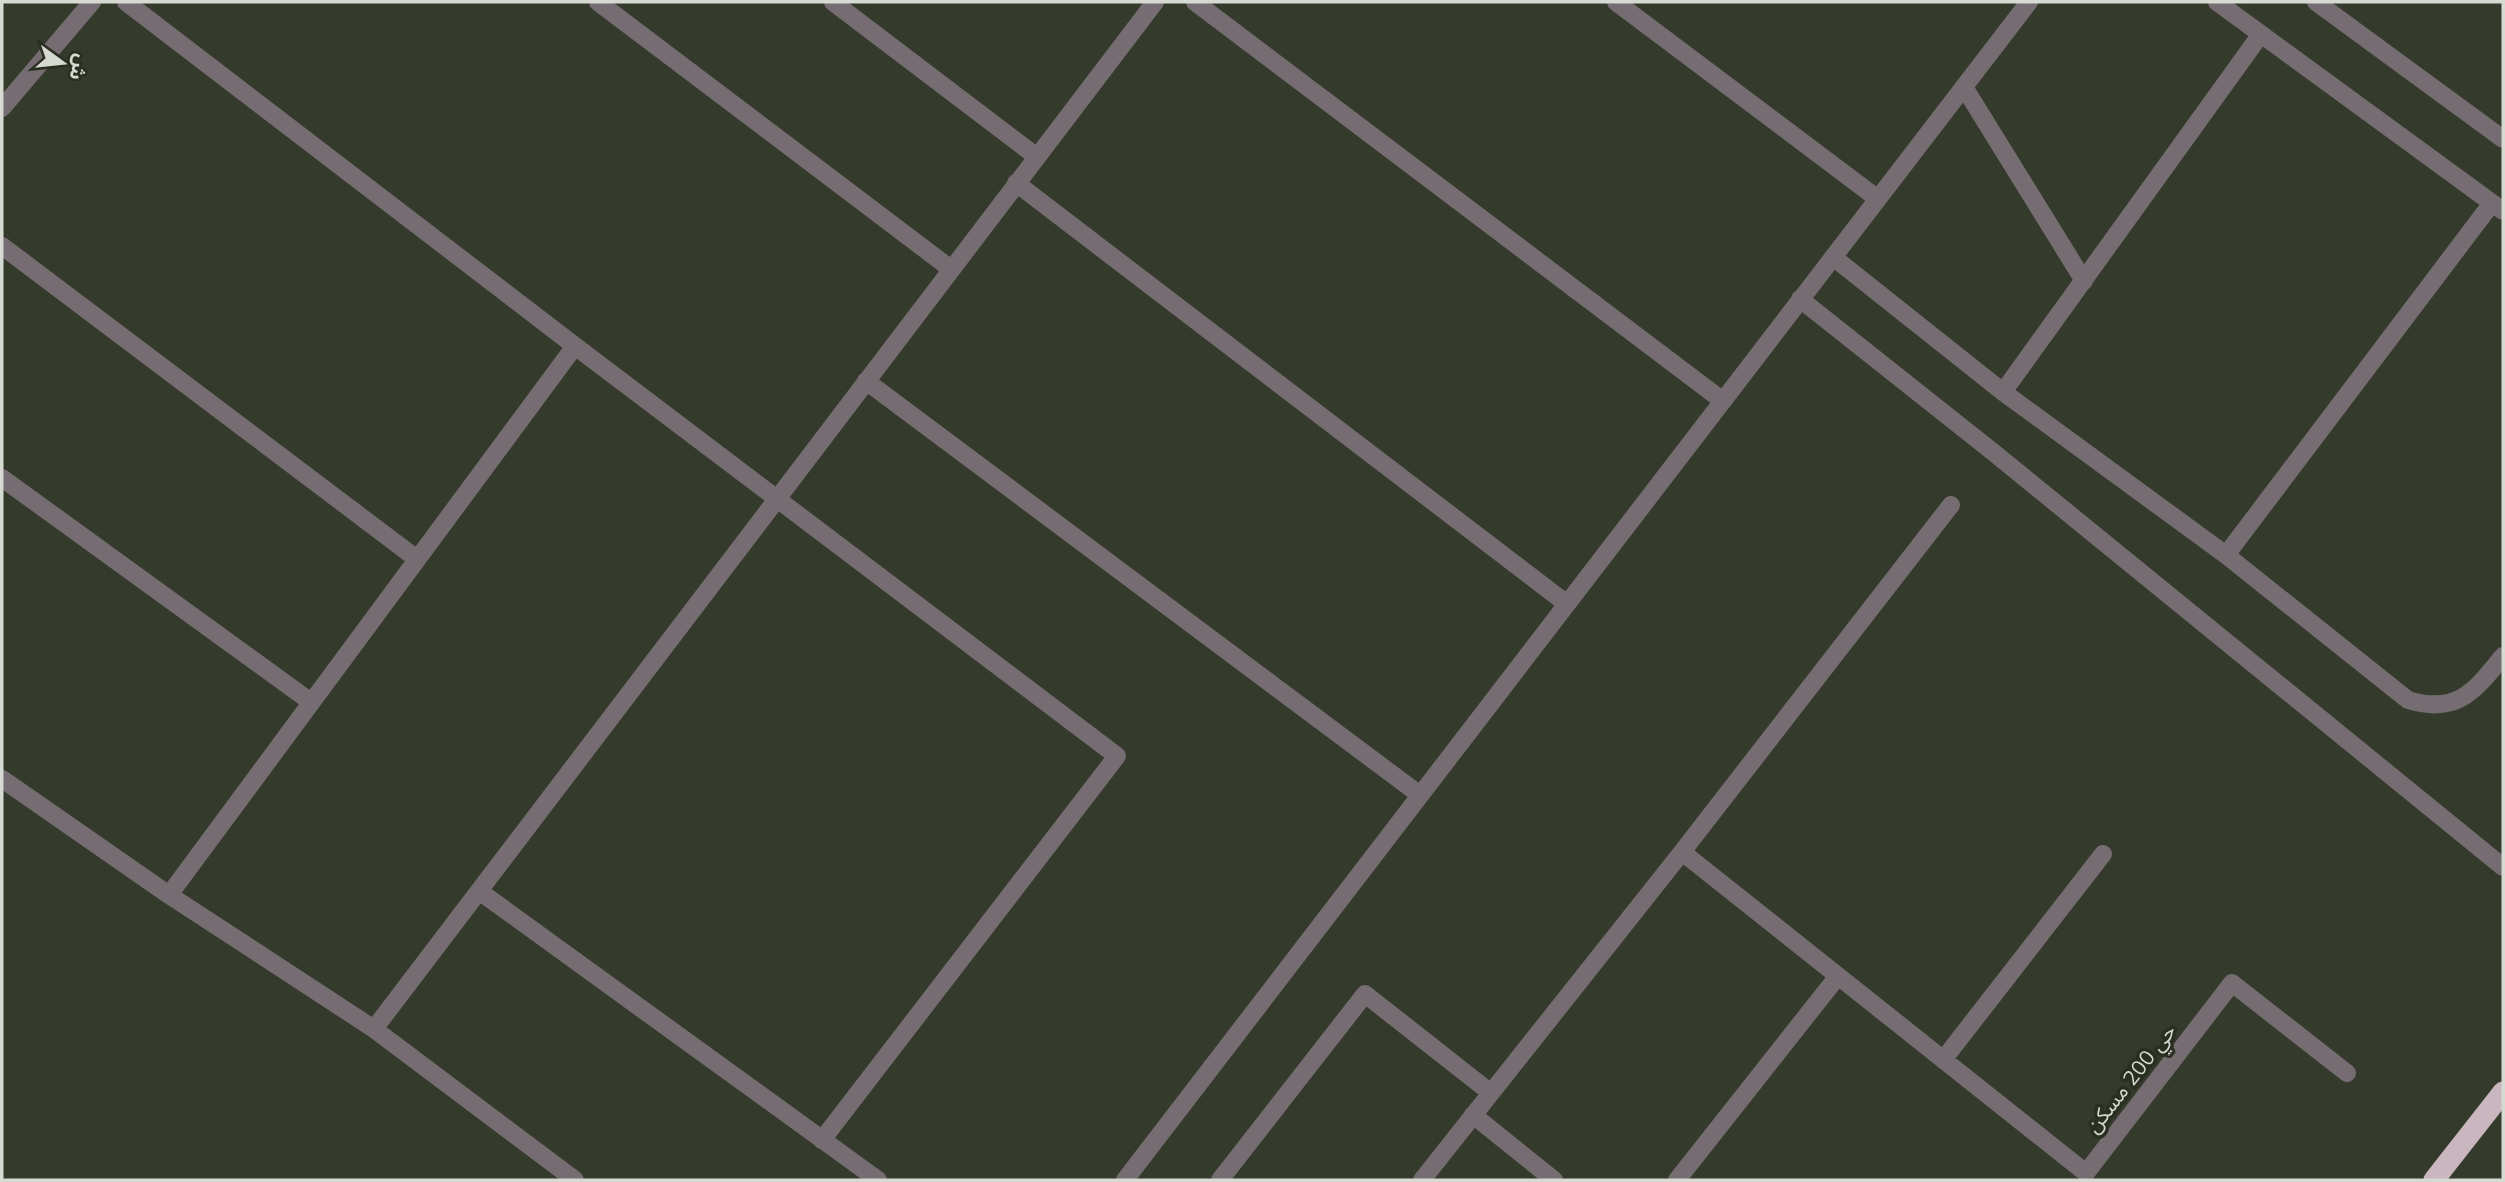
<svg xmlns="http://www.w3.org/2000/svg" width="2505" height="1182" font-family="Mulish,'Noto Sans Arabic',sans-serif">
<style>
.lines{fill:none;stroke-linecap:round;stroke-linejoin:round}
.minor{stroke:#756d71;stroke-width:18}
.highway{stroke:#c9b6bf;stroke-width:21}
.labels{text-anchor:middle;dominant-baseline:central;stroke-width:7;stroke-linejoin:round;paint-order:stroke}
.street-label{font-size:21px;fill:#d6dad2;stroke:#2a2f22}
</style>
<rect width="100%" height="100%" fill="#343a2c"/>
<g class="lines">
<!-- minor -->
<path class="minor" d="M 126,2 L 575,346 L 1117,756 L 822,1140
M 598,2 L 951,269
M 833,2 L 1037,157
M 1195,2 L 1723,401
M 1616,2 L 1878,199
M 2217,2 L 2503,211
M 2316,2 L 2503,139
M 1964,87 L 2084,281
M 2,108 L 92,2
M 1016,183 L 1567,604
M 2,246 L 417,559
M 1833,257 L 2003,392 L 2226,555 L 2408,700 C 2457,715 2475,691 2503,656
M 1800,299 L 1993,452 L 2503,867
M 866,381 L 1420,795
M 2003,392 L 2261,34
M 2,478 L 311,702
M 2226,555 L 2492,203
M 2,779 L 169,895 L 374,1029 L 575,1180
M 1682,852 L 2086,1173 L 2232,983 L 2347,1073
M 479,891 L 878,1180
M 169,895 L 575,346
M 374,1029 L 1155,2
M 1943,1060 L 2103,854
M 1473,1115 L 1554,1180
M 1125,1180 L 2029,2
M 1220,1180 L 1365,994 L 1491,1093
M 1422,1180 L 1682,852 L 1951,505
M 1677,1180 L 1838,976"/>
<!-- highway -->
<path class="highway" d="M 2434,1180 L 2503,1092"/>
</g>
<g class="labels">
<!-- street labels -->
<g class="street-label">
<text transform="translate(2130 1078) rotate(-52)">حي 200 مسكن</text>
</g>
</g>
<!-- border -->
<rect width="2505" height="1182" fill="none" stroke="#d6dad2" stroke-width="7"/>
<!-- north arrow -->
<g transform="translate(63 63) rotate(105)" stroke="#2a2f22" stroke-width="5" paint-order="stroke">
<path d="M0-5L12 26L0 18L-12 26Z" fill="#d6dad2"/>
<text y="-10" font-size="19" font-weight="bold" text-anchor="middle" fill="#d6dad2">ش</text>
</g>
</svg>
